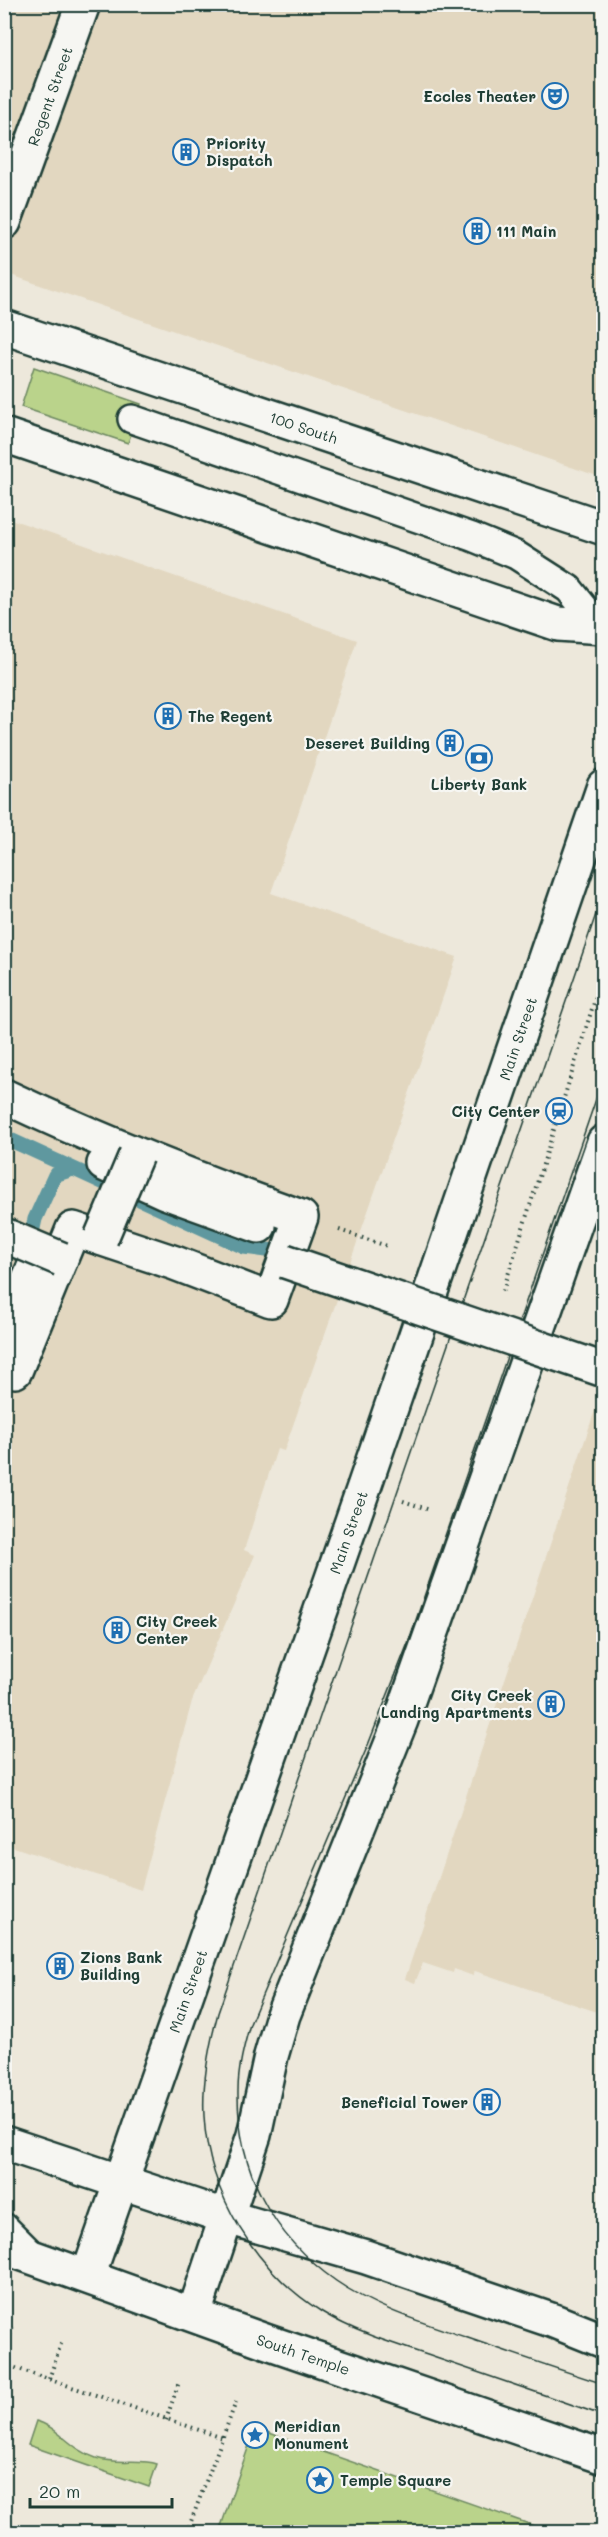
<svg xmlns="http://www.w3.org/2000/svg" width="608" height="2537" font-family="Mali,sans-serif">
<style>
.built{fill:#e2d7c0}
.green{fill:#bad38b;stroke:#6c8860;stroke-width:1.5}
.lines{fill:none;stroke-linecap:round;stroke-linejoin:round}
.stream{stroke:#5e989f;stroke-width:15}
.service-casing{stroke:#1f3d34;stroke-width:32}
.pedestrian-casing{stroke:#1f3d34;stroke-width:38}
.minor-casing{stroke:#1f3d34;stroke-width:38}
.tertiary-casing{stroke:#1f3d34;stroke-width:38}
.path{stroke:#1f3d34;stroke-width:4;stroke-dasharray:1.5 4.5;stroke-linecap:butt}
.service{stroke:#f6f6f2;stroke-width:27}
.pedestrian{stroke:#f6f6f2;stroke-width:33}
.minor{stroke:#f6f6f2;stroke-width:33}
.tertiary{stroke:#f6f6f2;stroke-width:33}
.tram{stroke:#1f3d34;stroke-width:1.5}
.pedestrian-bridge-casing{stroke:#1f3d34;stroke-width:38;stroke-linecap:butt}
.pedestrian-bridge{stroke:#f6f6f2;stroke-width:33}
.labels{text-anchor:middle;dominant-baseline:central;stroke-width:4.5;stroke-linejoin:round;paint-order:stroke}
.poi-label{font-size:15px;font-weight:bold;fill:#1f3d34;stroke:#f6f6f2;text-anchor:start}
.street-label{font-size:15px;fill:#1f3d34;stroke:#f6f6f2}
</style>
<rect width="100%" height="100%" fill="#ede8db"/>
<filter id="ink" filterUnits="userSpaceOnUse"><feTurbulence type="fractalNoise" baseFrequency=".0167" numOctaves="2"/><feDisplacementMap in="SourceGraphic" scale="12" xChannelSelector="R" yChannelSelector="G"/><feConvolveMatrix kernelMatrix="1 2 1 2 8 2 1 2 1" color-interpolation-filters="sRGB"/></filter>
<g filter="url(#ink)">
<!-- built -->
<path class="built" d="M 5,5 L 603,5 L 603,478 L 5,273 Z
M 5,517 L 357,640 L 271,893 L 457,957 L 284,1451 L 277,1449 L 244,1550 L 255,1555 L 192,1701 L 141,1890 L 5,1844 Z
M 603,1386 L 603,2014 L 475,1971 L 473,1976 L 454,1969 L 453,1973 L 423,1963 L 415,1983 L 405,1979 Z"/>
<!-- green -->
<path class="green" d="M 34,367 L 141,404 L 128,443 L 21,407 Z
M 36,2421 C 57,2426 71,2450 96,2458 C 117,2465 140,2458 157,2464 L 149,2487 L 28,2445 Z
M 255,2428 L 552,2532 L 219,2532 Z"/>
<g class="lines">
<!-- stream -->
<path class="stream" d="M 4,1137 L 244,1247 L 289,1253
M 29,1247 L 35,1219 L 55,1175 L 73,1169"/>
<defs>
<path id="service" d="M 132,419 L 472,537 L 516,555 L 569,589 L 598,625
M 4,2227 L 35,2258"/>
<path id="pedestrian" d="M 4,1096 C 101,1142 200,1181 301,1217 L 271,1300 L 175,1263 L 73,1229 L 15,1371 L 4,1366
M 104,1164 L 165,1192 L 259,1226
M 4,1333 L 37,1261"/>
<g id="minor">
<path id="s1" d="M 4,222 L 83,4"/>
<path id="s2" d="M 88,2276 L 364,1487 L 604,786"/>
<path d="M 194,2314 L 254,2135 L 271,2056 L 283,2015 L 401,1720 L 604,1142"/>
</g>
<g id="tertiary">
<path id="s3" d="M 4,327 L 604,528"/>
<path d="M 4,435 L 558,624 L 604,627"/>
<path d="M 4,2143 L 227,2217 L 366,2257 L 554,2321 L 604,2341"/>
<path id="s4" d="M 4,2247 L 265,2341 L 604,2457"/>
</g>
</defs>
<!-- service casing -->
<use href="#service" class="service-casing"/>
<!-- pedestrian casing -->
<use href="#pedestrian" class="pedestrian-casing"/>
<!-- minor casing -->
<use href="#minor" class="minor-casing"/>
<!-- tertiary casing -->
<use href="#tertiary" class="tertiary-casing"/>
<!-- path -->
<path class="path" d="M 4,385 L 9,372
M 339,1230 L 387,1246
M 503,1291 L 604,971
M 403,1501 L 430,1510
M 4,2352 L 14,2324
M 4,2364 L 223,2438
M 49,2379 L 62,2341
M 166,2420 L 179,2382
M 187,2532 L 236,2402"/>
<!-- service -->
<use href="#service" class="service"/>
<!-- pedestrian -->
<use href="#pedestrian" class="pedestrian"/>
<!-- minor -->
<use href="#minor" class="minor"/>
<!-- tertiary -->
<use href="#tertiary" class="tertiary"/>
<!-- tram -->
<path class="tram" d="M 604,891 L 218,2013 C 209,2046 202,2082 204,2116 C 208,2194 256,2271 322,2312 C 356,2333 398,2345 436,2358 C 492,2377 548,2396 604,2416
M 604,1076 L 408,1643 L 368,1745 L 250,2024 C 244,2046 238,2068 238,2091 C 237,2170 272,2236 336,2281 C 375,2308 421,2322 465,2337 C 511,2353 557,2369 604,2384"/>
<defs>
<path id="pedestrian-bridge" d="M 4,1235 L 61,1259
M 101,1238 L 136,1155
M 285,1261 L 604,1370"/>
</defs>
<!-- pedestrian-bridge casing -->
<use href="#pedestrian-bridge" class="pedestrian-bridge-casing"/>
<!-- pedestrian-bridge -->
<use href="#pedestrian-bridge" class="pedestrian-bridge"/>
</g>
</g>
<!-- icons -->
<defs>
<symbol id="theatre-ring" viewBox="-11 -11 22 22"><circle r="9.5" fill="#f6f6f2" stroke="#1f6fb2" stroke-width="1.5"/><path d="M-5-5.5Q0-4 5-5.5V0Q5 5 0 6Q-5 5-5 0ZM-3.3-2.5H-1v1.5H-3.3ZM1-2.5H3.3v1.5H1ZM-2.8 1Q0 5.5 2.8 1Z" fill="#1f6fb2"/></symbol>
<symbol id="building-ring" viewBox="-11 -11 22 22"><circle r="9.5" fill="#f6f6f2" stroke="#1f6fb2" stroke-width="1.5"/><path d="M-4-6H4V6H1V3H-1V6H-4ZM-2.5-4.3h1.7v1.8h-1.7ZM.8-4.3h1.7v1.8H.8ZM-2.5-1h1.7V.8h-1.7ZM.8-1h1.7V.8H.8Z" fill="#1f6fb2"/></symbol>
<symbol id="bank-ring" viewBox="-11 -11 22 22"><circle r="9.5" fill="#f6f6f2" stroke="#1f6fb2" stroke-width="1.5"/><path d="M-6-4H6V4H-6ZM0-2.3a2.3 2.3 0 1 0 0 4.6a2.3 2.3 0 1 0 0-4.6Z" fill="#1f6fb2"/></symbol>
<symbol id="station-ring" viewBox="-11 -11 22 22"><circle r="9.5" fill="#f6f6f2" stroke="#1f6fb2" stroke-width="1.5"/><path d="M-3-6H3Q5-6 5-4V2Q5 4 3 4L4.5 6H3L1.5 4h-3L-3 6H-4.5L-3 4Q-5 4-5 2V-4Q-5-6-3-6ZM-3.5-4v3h7v-3ZM-3.5 1v1.5H-2V1ZM2 1v1.5H3.5V1Z" fill="#1f6fb2"/></symbol>
<symbol id="sight-ring" viewBox="-11 -11 22 22"><circle r="9.5" fill="#f6f6f2" stroke="#1f6fb2" stroke-width="1.5"/><path d="M0-6L1.8-2.2L6-1.7L2.9 1.2L3.7 5.4L0 3.3L-3.7 5.4L-2.9 1.2L-6-1.7L-1.8-2.2Z" fill="#1f6fb2"/></symbol>
</defs>
<g fill-rule="evenodd">
<use href="#theatre-ring" x="540" y="81" width="30" height="30"/>
<use href="#building-ring" x="171" y="137" width="30" height="30"/>
<use href="#building-ring" x="462" y="216" width="30" height="30"/>
<use href="#building-ring" x="153" y="701" width="30" height="30"/>
<use href="#building-ring" x="435" y="728" width="30" height="30"/>
<use href="#bank-ring" x="464" y="743" width="30" height="30"/>
<use href="#station-ring" x="544" y="1096" width="30" height="30"/>
<use href="#building-ring" x="102" y="1615" width="30" height="30"/>
<use href="#building-ring" x="536" y="1689" width="30" height="30"/>
<use href="#building-ring" x="45" y="1951" width="30" height="30"/>
<use href="#building-ring" x="472" y="2087" width="30" height="30"/>
<use href="#sight-ring" x="240" y="2420" width="30" height="30"/>
<use href="#sight-ring" x="305" y="2465" width="30" height="30"/>
</g>
<g class="labels">
<!-- poi labels -->
<g class="poi-label">
<text x="536" y="96" text-anchor="end">Eccles Theater</text>
<text x="206" y="143">Priority<tspan x="206" dy="17">Dispatch</tspan></text>
<text x="496" y="231">111 Main</text>
<text x="188" y="716">The Regent</text>
<text x="430" y="743" text-anchor="end">Deseret Building</text>
<text x="479" y="784" text-anchor="middle">Liberty Bank</text>
<text x="540" y="1111" text-anchor="end">City Center</text>
<text x="136" y="1621">City Creek<tspan x="136" dy="17">Center</tspan></text>
<text x="532" y="1695" text-anchor="end">City Creek<tspan x="532" dy="17">Landing Apartments</tspan></text>
<text x="80" y="1957">Zions Bank<tspan x="80" dy="17">Building</tspan></text>
<text x="468" y="2102" text-anchor="end">Beneficial Tower</text>
<text x="274" y="2426">Meridian<tspan x="274" dy="17">Monument</tspan></text>
<text x="340" y="2480">Temple Square</text>
</g>
<!-- street labels -->
<g class="street-label">
<text stroke="none"><textPath href="#s1" startOffset="134">Regent Street</textPath></text>
<text stroke="none"><textPath href="#s3" startOffset="316">100 South</textPath></text>
<text stroke="none"><textPath href="#s2" startOffset="1310">Main Street</textPath></text>
<text stroke="none"><textPath href="#s2" startOffset="788">Main Street</textPath></text>
<text stroke="none"><textPath href="#s2" startOffset="302">Main Street</textPath></text>
<text stroke="none"><textPath href="#s4" startOffset="318">South Temple</textPath></text>
</g>
</g>
<!-- margin -->
<rect width="608" height="2537" fill="none" stroke="#f6f6f2" stroke-width="24"/>
<rect x="12" y="12" width="584" height="2513" fill="none" stroke="#1f3d34" stroke-width="2" filter="url(#ink)"/>
<!-- scale -->
<path d="M30 2498v9h142v-9" fill="none" stroke="#1f3d34" stroke-width="3"/>
<text x="39" y="2498" font-size="18" fill="#1f3d34" stroke="#f6f6f2" stroke-width="4.5" paint-order="stroke">20 m</text>
</svg>
